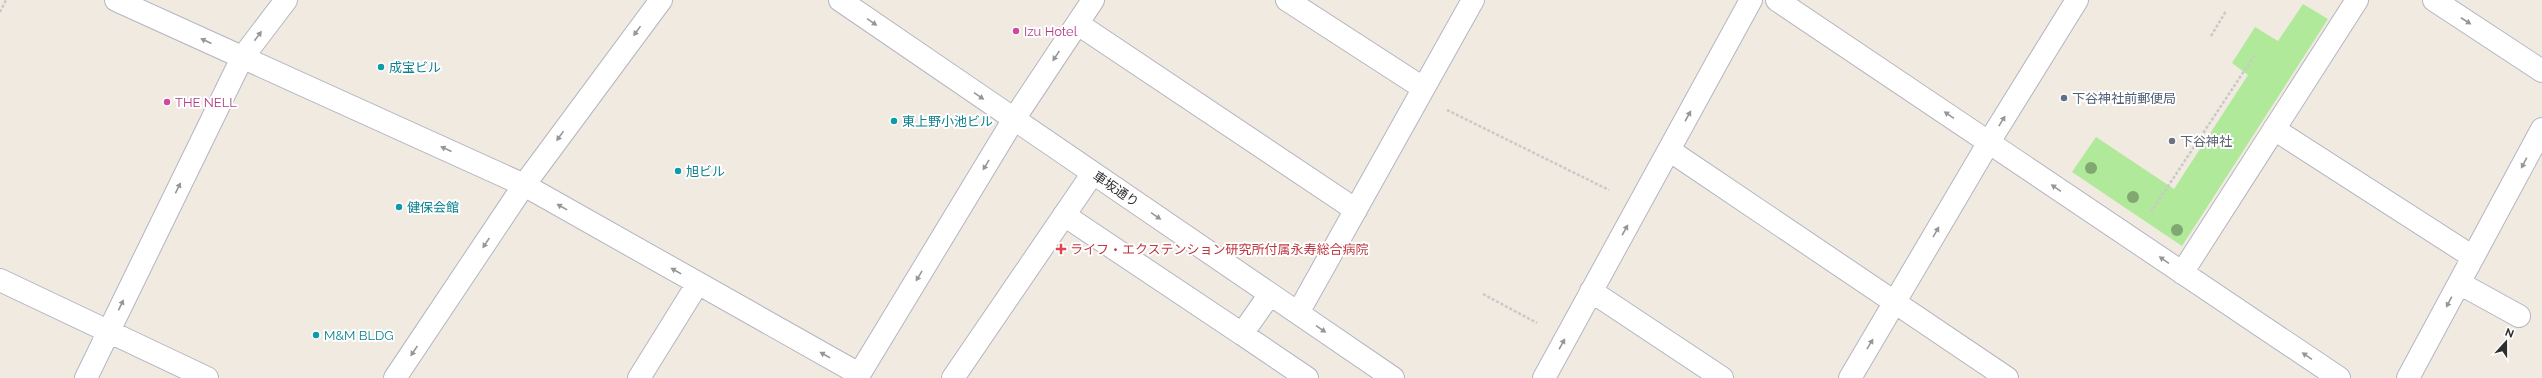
<svg xmlns="http://www.w3.org/2000/svg" width="2542" height="378" font-family="Raleway,'Noto Sans JP',sans-serif">
<style>
.green{fill:#b0e99a}
.lines{fill:none;stroke-linecap:round;stroke-linejoin:round}
.minor-casing{stroke:#b4b5c2;stroke-width:24}
.path{stroke:#c9c9c9;stroke-width:2.5;stroke-dasharray:3 2;stroke-linecap:butt}
.minor{stroke:#fff;stroke-width:22}
.tree{fill:#80a871}
.oneway{fill:#969696}
.hotel-dot{fill:#d1479c;stroke:#fff;stroke-width:1.5}
.culture-dot{fill:#0f9aa8;stroke:#fff;stroke-width:1.5}
.service-dot{fill:#5c6f8a;stroke:#fff;stroke-width:1.5}
.worship-dot{fill:#6b7280;stroke:#fff;stroke-width:1.5}
.health-dot{fill:#e0444e;stroke:#fff;stroke-width:1.5}
.labels{text-anchor:middle;dominant-baseline:central;stroke-width:4;stroke-linejoin:round;paint-order:stroke}
.hotel-label{font-size:13px;fill:#b23c85;stroke:#fff;text-anchor:start}
.culture-label{font-size:13px;fill:#0d838f;stroke:#fff;text-anchor:start}
.service-label{font-size:13px;fill:#4e5e75;stroke:#fff;text-anchor:start}
.worship-label{font-size:13px;fill:#5b616d;stroke:#fff;text-anchor:start}
.street-label{font-size:13px;fill:#2e2e2e;stroke:#fff}
.health-label{font-size:13px;fill:#be3a42;stroke:#fff;text-anchor:start}
</style>
<rect width="100%" height="100%" fill="#f0eae0"/>
<!-- green -->
<path class="green" d="M 2303,4 L 2328,19 L 2182,246 L 2072,172 L 2096,137 L 2174,189 L 2248,75 L 2232,63 L 2255,27 L 2278,41 Z"/>
<g class="lines">
<defs>
<path id="minor" d="M 116,0 L 524,185 L 859,374
M 840,0 L 1393,378
M 1287,0 L 1423,88
M 1777,0 L 2339,378
M 2434,0 L 2542,71
M 1078,24 L 1356,210
M 2274,129 L 2473,257
M 1669,150 L 2007,378
M 1064,215 L 1242,334 L 1270,294
M 2182,273 L 2357,0
M 0,280 L 207,378
M 2459,283 L 2519,316
M 1591,291 L 1722,378
M 1298,313 L 1473,0
M 1242,334 L 1307,378
M 86,378 L 242,58 L 286,0
M 395,378 L 524,185 L 661,0
M 639,378 L 698,283
M 857,378 L 1014,119 L 1093,0
M 953,378 L 1093,173
M 1544,378 L 1751,0
M 1850,378 L 1989,142 L 2077,0
M 2408,378 L 2542,129"/>
</defs>
<!-- minor casing -->
<use href="#minor" class="minor-casing"/>
<!-- path -->
<path class="path" d="M 0,12 L 6,0
M 2211,36 L 2226,11
M 1447,110 L 1609,190
M 2151,212 L 2254,56
M 1483,294 L 1537,323"/>
<!-- minor -->
<use href="#minor" class="minor"/>
</g>
<!-- trees -->
<g class="tree">
<circle cx="2091" cy="168" r="6"/>
<circle cx="2133" cy="197" r="6"/>
<circle cx="2177" cy="230" r="6"/>
</g>
<!-- one-way arrows -->
<defs><path id="oneway-solid" d="M-6-.8H1V-3.2L6.5 0L1 3.2V.8H-6Z"/></defs>
<g class="oneway">
<use href="#oneway-solid" transform="translate(2466 21) rotate(33)"/>
<use href="#oneway-solid" transform="translate(872 22) rotate(34)"/>
<use href="#oneway-solid" transform="translate(637 31) rotate(126)"/>
<use href="#oneway-solid" transform="translate(258 36) rotate(-53)"/>
<use href="#oneway-solid" transform="translate(206 41) rotate(-155)"/>
<use href="#oneway-solid" transform="translate(1056 56) rotate(124)"/>
<use href="#oneway-solid" transform="translate(979 96) rotate(34)"/>
<use href="#oneway-solid" transform="translate(1949 115) rotate(-146)"/>
<use href="#oneway-solid" transform="translate(1688 116) rotate(-61)"/>
<use href="#oneway-solid" transform="translate(2002 121) rotate(-58)"/>
<use href="#oneway-solid" transform="translate(560 136) rotate(126)"/>
<use href="#oneway-solid" transform="translate(446 149) rotate(-156)"/>
<use href="#oneway-solid" transform="translate(2524 163) rotate(118)"/>
<use href="#oneway-solid" transform="translate(986 165) rotate(121)"/>
<use href="#oneway-solid" transform="translate(178 188) rotate(-64)"/>
<use href="#oneway-solid" transform="translate(2056 188) rotate(-146)"/>
<use href="#oneway-solid" transform="translate(562 207) rotate(-151)"/>
<use href="#oneway-solid" transform="translate(1156 216) rotate(34)"/>
<use href="#oneway-solid" transform="translate(1625 230) rotate(-61)"/>
<use href="#oneway-solid" transform="translate(1936 232) rotate(-60)"/>
<use href="#oneway-solid" transform="translate(486 243) rotate(124)"/>
<use href="#oneway-solid" transform="translate(2164 260) rotate(-146)"/>
<use href="#oneway-solid" transform="translate(676 271) rotate(-151)"/>
<use href="#oneway-solid" transform="translate(919 276) rotate(121)"/>
<use href="#oneway-solid" transform="translate(2449 302) rotate(118)"/>
<use href="#oneway-solid" transform="translate(121 305) rotate(-64)"/>
<use href="#oneway-solid" transform="translate(1321 329) rotate(34)"/>
<use href="#oneway-solid" transform="translate(1562 344) rotate(-61)"/>
<use href="#oneway-solid" transform="translate(1870 344) rotate(-59)"/>
<use href="#oneway-solid" transform="translate(414 351) rotate(124)"/>
<use href="#oneway-solid" transform="translate(825 355) rotate(-151)"/>
<use href="#oneway-solid" transform="translate(2307 356) rotate(-146)"/>
</g>
<!-- markers -->
<g class="hotel-dot">
<circle cx="1016" cy="31" r="4"/>
<circle cx="167" cy="102" r="4"/>
</g>
<g class="culture-dot">
<circle cx="381" cy="67" r="4"/>
<circle cx="894" cy="121" r="4"/>
<circle cx="678" cy="171" r="4"/>
<circle cx="399" cy="207" r="4"/>
<circle cx="316" cy="335" r="4"/>
</g>
<circle class="service-dot" cx="2064" cy="98" r="4"/>
<circle class="worship-dot" cx="2172" cy="141" r="4"/>
<path class="health-dot" d="M1059 243h4v4h4v4h-4v4h-4v-4h-4v-4h4z"/>
<g class="labels">
<!-- hotel labels -->
<g class="hotel-label">
<text x="1024" y="31">Izu Hotel</text>
<text x="175" y="102">THE NELL</text>
</g>
<!-- culture labels -->
<g class="culture-label">
<text x="389" y="67">成宝ビル</text>
<text x="902" y="121">東上野小池ビル</text>
<text x="686" y="171">旭ビル</text>
<text x="407" y="207">健保会館</text>
<text x="324" y="335">M&amp;M BLDG</text>
</g>
<!-- service labels -->
<g class="service-label">
<text x="2072" y="98">下谷神社前郵便局</text>
</g>
<!-- worship labels -->
<g class="worship-label">
<text x="2180" y="141">下谷神社</text>
</g>
<!-- street labels -->
<g class="street-label">
<text transform="translate(1116 189) rotate(34)">車坂通り</text>
</g>
<!-- health labels -->
<g class="health-label">
<text x="1070" y="249">ライフ・エクステンション研究所付属永寿総合病院</text>
</g>
</g>
<!-- north arrow -->
<g transform="translate(2506 342) rotate(21)" stroke="#ffffff" stroke-width="3" paint-order="stroke">
<path d="M0-3L7 15L0 10L-7 15Z" fill="#2e2e2e"/>
<text y="-6" font-size="11" font-weight="bold" text-anchor="middle" fill="#2e2e2e">N</text>
</g>
</svg>
